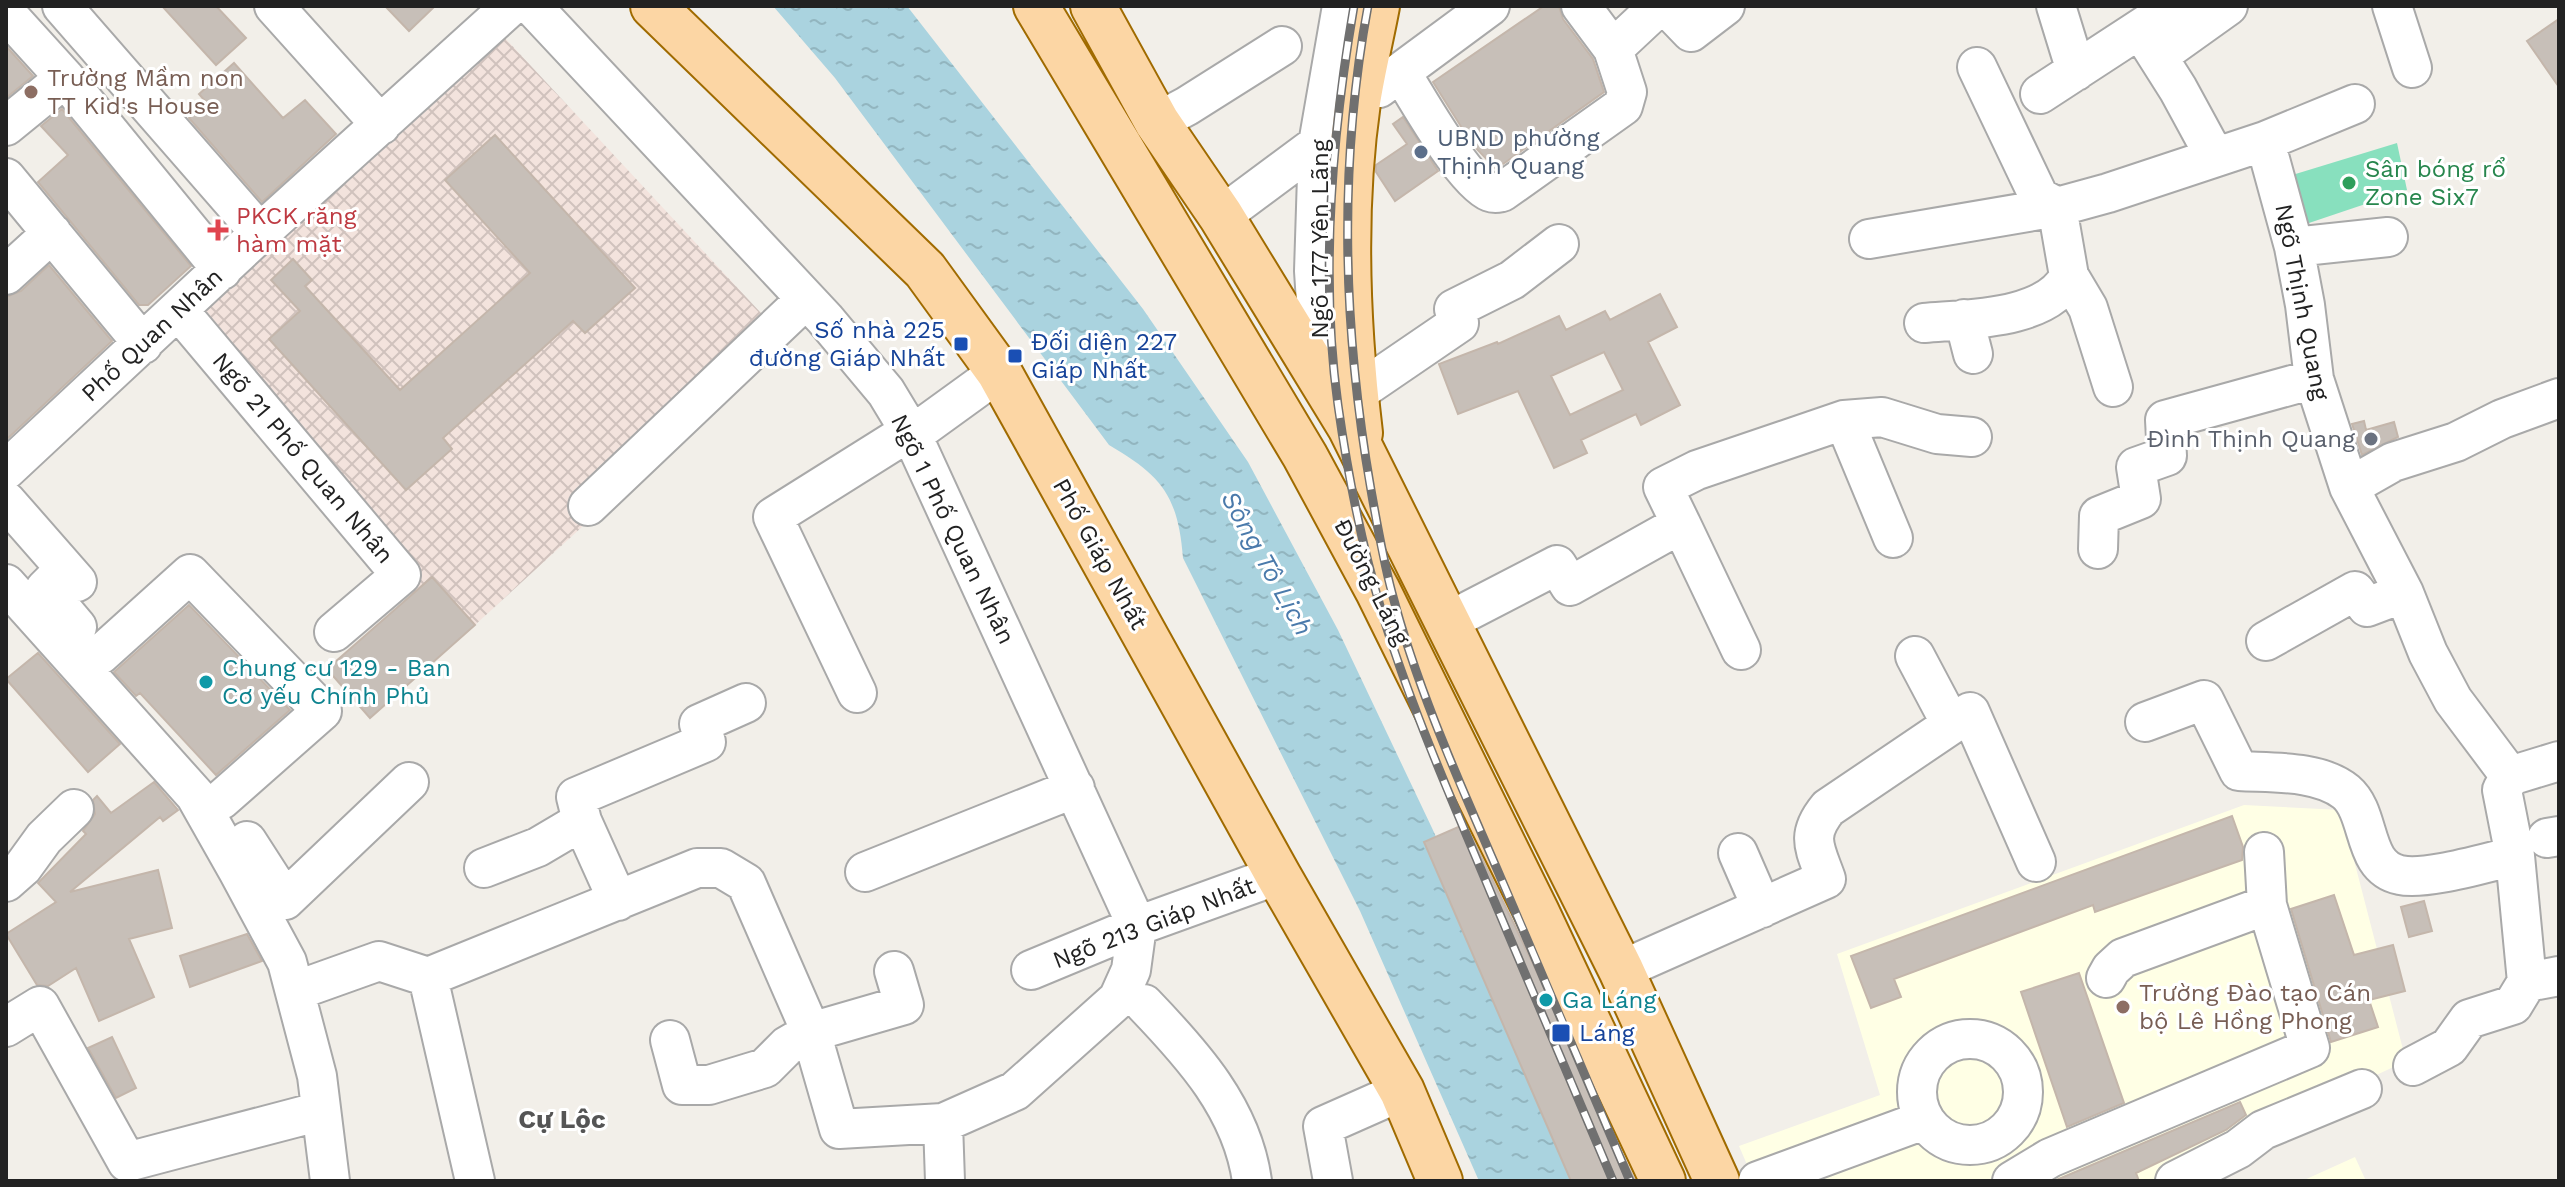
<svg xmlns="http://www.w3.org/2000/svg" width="2565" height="1187" font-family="'Work Sans',sans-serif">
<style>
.education{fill:#ffffe5}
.military{fill:url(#military-cross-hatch)}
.pitch{fill:#88e0be}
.water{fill:url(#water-ripples)}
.building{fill:#c7bfb8;stroke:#c4b6ab;stroke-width:2;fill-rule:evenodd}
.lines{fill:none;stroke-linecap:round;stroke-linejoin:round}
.minor-casing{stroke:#a9a9a9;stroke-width:42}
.major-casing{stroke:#a06b00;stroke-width:48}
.minor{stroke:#fff;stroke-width:38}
.major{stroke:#fcd6a4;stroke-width:44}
.rail-casing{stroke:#707070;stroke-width:9}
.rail{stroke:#fff;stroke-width:6;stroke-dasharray:18;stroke-linecap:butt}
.education-dot{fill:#8d6e63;stroke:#fff;stroke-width:3}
.service-dot{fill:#5c6f8a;stroke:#fff;stroke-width:3}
.leisure-dot{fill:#2e9e5b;stroke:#fff;stroke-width:3}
.health-dot{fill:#e0444e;stroke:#fff;stroke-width:3}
.transit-dot{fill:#1a4fb4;stroke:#fff;stroke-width:3}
.worship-dot{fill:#6b7280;stroke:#fff;stroke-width:3}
.culture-dot{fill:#0f9aa8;stroke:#fff;stroke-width:3}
.labels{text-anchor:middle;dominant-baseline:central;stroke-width:6;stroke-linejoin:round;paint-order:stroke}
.education-label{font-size:24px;fill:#785e54;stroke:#fff;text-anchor:start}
.service-label{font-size:24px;fill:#4e5e75;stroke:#fff;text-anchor:start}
.leisure-label{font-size:24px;fill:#27864d;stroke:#fff;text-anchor:start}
.health-label{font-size:24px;fill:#be3a42;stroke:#fff;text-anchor:start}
.street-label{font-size:24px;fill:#222;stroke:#fff}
.transit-label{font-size:24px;fill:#164399;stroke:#fff;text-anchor:start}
.worship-label{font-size:24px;fill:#5b616d;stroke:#fff;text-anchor:end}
.culture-label{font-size:24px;fill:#0d838f;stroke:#fff;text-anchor:start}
.water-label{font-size:26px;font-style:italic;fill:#4a7aab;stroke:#fff}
.neighbourhood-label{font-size:26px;font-weight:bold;fill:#555;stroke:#fff}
</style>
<defs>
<pattern id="military-cross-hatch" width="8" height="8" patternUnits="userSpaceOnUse" patternTransform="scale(2)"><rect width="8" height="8" fill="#f3e3dd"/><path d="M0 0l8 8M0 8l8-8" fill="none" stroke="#d0c2bd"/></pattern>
<pattern id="water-ripples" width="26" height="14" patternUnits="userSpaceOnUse" patternTransform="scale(2)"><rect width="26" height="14" fill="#aad3df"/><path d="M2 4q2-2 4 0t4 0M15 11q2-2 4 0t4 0" fill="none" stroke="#92b5bf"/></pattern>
</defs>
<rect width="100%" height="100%" fill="#f2efe9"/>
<!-- education -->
<path class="education" d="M 2244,805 L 2341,810 L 2406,1061 L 2219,1150 L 2167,1181 L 1754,1181 L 1739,1146 L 1880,1095 L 1837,954 Z
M 2355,1157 L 2366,1181 L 2302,1181 Z"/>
<!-- military -->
<path class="military" d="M 504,37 L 786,340 L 475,625 L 432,577 L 409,597 L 175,329 Z"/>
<!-- pitch -->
<path class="pitch" d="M 2397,143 L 2407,190 L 2306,224 L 2289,176 Z"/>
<!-- water -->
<path class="water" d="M 773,6 L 907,6 L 1143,309 L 1248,462 L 1338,630 L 1432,828 L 1593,1181 L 1479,1181 L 1360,911 L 1183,558 C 1178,496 1162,476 1109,445 L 835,78 Z"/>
<!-- building -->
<path class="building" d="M 162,6 L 216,6 L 246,38 L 216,65 Z
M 385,6 L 435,6 L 409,31 Z
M 1544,6 L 1559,6 L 1563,19 L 1593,59 L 1604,92 L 1496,169 L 1472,144 L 1433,82 Z
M 2559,19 L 2559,87 L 2527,41 Z
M 6,46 L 33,76 L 6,98 Z
M 234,63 L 283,118 L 305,100 L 336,134 L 262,202 L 189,118 L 206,102 L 199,94 Z
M 62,109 L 191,266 L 148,305 L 139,305 L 38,182 L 68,155 L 41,126 Z
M 1403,117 L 1438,171 L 1395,201 L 1376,172 L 1376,165 L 1407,144 L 1393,124 Z
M 495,135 L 635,288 L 585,333 L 573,321 L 443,438 L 452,449 L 406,490 L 269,339 L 300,311 L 271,280 L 293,259 L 312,280 L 305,286 L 400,390 L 530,273 L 445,180 Z
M 49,265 L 112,341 L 6,440 L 6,297 L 21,291 Z
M 1660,294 L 1677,327 L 1648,342 L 1680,405 L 1641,425 L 1636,414 L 1581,440 L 1587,453 L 1554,468 L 1518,391 L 1458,414 L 1439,364 L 1497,342 L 1498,344 L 1559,316 L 1566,330 L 1605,311 L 1610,320 ZM 1604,352 L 1623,390 L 1570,415 L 1551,376 Z
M 2364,421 L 2366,430 L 2394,422 L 2398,437 L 2362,455 L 2352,424 Z
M 432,577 L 475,625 L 370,718 L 327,669 Z
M 189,605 L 290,710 L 216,775 L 140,693 L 136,696 L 114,672 Z
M 38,653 L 120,744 L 88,772 L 6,679 Z
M 154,782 L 178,810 L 163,821 L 160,817 L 70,892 L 158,870 L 172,928 L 129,939 L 154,997 L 99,1021 L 76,968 L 48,986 L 37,985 L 6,934 L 56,902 L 38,883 L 86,834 L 83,831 L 95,814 L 93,800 L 97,796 L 111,813 Z
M 2232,816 L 2243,847 L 2242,860 L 2095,912 L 2093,905 L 1894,979 L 1901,997 L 1871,1008 L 1851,956 Z
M 1465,824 L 1514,924 L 1635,1181 L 1571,1181 L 1424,842 Z
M 2334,895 L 2354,955 L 2393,945 L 2405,991 L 2369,1000 L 2378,1027 L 2331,1042 L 2291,909 Z
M 2424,901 L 2432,931 L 2409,937 L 2401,907 Z
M 247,934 L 262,961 L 190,987 L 180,956 Z
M 2079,973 L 2124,1103 L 2067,1127 L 2021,992 Z
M 112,1037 L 136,1088 L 116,1098 L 88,1048 Z
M 2240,1102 L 2246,1115 L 2226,1130 L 2136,1173 L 2139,1181 L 2054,1181 Z"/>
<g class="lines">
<defs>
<path id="minor" d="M 62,6 L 260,233
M 274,6 L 381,125
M 1666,6 L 1691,32 L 1725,6
M 2056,6 L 2076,71
M 2392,6 L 2412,68
M 6,13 L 65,78 L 222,270
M 2140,29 L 2178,89 L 2215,157
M 1613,49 L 1659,6
M 2158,56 L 2228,6
M 1401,72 C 1416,97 1465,183 1490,192 C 1495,194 1497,193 1502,192 L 1623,106 L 1627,92 L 1613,49 L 1581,6
M 1379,88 L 1490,6
M 2040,94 L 2175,6
M 1157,122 L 1187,106 L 1282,46
M 6,126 L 65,78
M 2265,141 L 2294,247 L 2305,305 L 2314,379 L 2349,487 L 2404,593 L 2428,653 L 2453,700 L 2510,776
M 6,178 L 143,344
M 1221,216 L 1318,144 L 1330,131
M 1869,239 L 2057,207 L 2108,193 L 2265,141 L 2355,104
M 2294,247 L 2388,237
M 6,275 L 52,233
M 2069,276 L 2088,308 L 2113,387
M 179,311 L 401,575 L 334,632
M 1964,319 L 1973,354
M 1924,323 C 1966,319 2048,320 2069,276 L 2057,207 L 2039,197 L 1977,67
M 1321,378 L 1314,271 L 1318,144 L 1342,6
M 1355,394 L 1459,323 L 1454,309 L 1512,280 L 1559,244
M 1844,420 L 1893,538
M 912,435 L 999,372
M 6,470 L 260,233 L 511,6
M 2349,487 L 2393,462 L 2456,442 L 2502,419 L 2559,398
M 6,501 L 77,582
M 588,506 L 806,299
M 1681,524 L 1741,650
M 2098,549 L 2099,516 L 2141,499 L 2136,467 L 2167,456 L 2165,420 L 2314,379
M 65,569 L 45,589 L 77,627
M 6,584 L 195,795 L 238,871 L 287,962 L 317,1076 L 330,1181
M 1447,622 L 1557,565 L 1570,586 L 1681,524 L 1663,487 L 1697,470 L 1844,420 L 1882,417 L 1937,434 L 1972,437
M 2266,641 L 2355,591 L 2367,607 L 2404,593
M 100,655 L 190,574 L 322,711 L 221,800
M 1915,656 L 1951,724
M 857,693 L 773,517 L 910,431
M 2145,722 L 2204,700 L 2239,771 C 2272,773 2319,770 2346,792 C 2372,814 2361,867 2400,875 C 2426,881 2487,862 2515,856 L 2502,790 L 2510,776
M 2510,776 L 2559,761
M 2547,838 L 2559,836
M 247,841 L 285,900 L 409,782
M 1738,853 L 1762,908
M 2515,856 L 2527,982
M 484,868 L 538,847 L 582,821
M 865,872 L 1075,788
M 6,882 L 23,867 L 44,838 L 74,809
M 618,901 L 582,821 L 576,797 L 706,742 L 699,724 L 746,703
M 1031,970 L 1137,926 L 1278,875
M 1621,970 L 1826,879 C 1815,848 1805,836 1828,808 L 1970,712 L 2036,862
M 428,977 L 697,868 L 721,868 L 746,883 L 811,1032 L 839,1129 L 943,1123 L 1015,1091 L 1118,999 L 1131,970 L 1137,926 L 912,435 L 886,392 L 825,319 L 532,6
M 428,977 L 475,1181
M 2106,978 L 2111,969 L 2123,958 L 2267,905
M 2527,982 L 2559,976
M 295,991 L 379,961 L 428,977
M 1144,1004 C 1193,1055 1242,1109 1252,1181
M 6,1027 L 40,1006 L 127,1162 L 321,1111
M1917 1092a53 53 0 1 1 106 0a53 53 0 1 1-106 0Z
M 670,1040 L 682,1085 L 709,1085 L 765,1068 L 787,1046 L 811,1032 L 904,1005 L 894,971
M 2413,1066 L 2449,1047 L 2469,1019 L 2513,1005 L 2527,982
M 943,1123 L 945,1181
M 1333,1181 L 1323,1126 L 1402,1091
M 1758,1181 L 1924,1120
M 2012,1181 L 2050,1158 L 2310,1048 L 2267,905 L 2264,852
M 2175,1181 L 2238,1149 L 2263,1130 L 2362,1089"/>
<path id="major" d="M 653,6 L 925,270 L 999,372 L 1278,875 L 1402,1091 L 1440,1181
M 1036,6 L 1305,456 L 1378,591 L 1537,913 L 1663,1181
M 1093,6 L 1157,122 L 1221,216 L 1350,427 L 1621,970 L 1717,1181
M 1360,433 C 1347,324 1342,212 1358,102 C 1363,70 1371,38 1377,6"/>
</defs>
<!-- minor casing -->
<use href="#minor" class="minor-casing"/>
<!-- major casing -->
<use href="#major" class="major-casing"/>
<!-- minor -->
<use href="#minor" class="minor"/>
<!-- major -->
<use href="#major" class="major"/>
<defs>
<path id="rail" d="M 1354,6 C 1332,134 1320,276 1338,405 C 1348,476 1362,547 1383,616 C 1412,710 1452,800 1490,891 C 1531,988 1572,1084 1613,1181
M 1368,6 C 1338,167 1343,330 1371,490 C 1377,524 1383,559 1392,593 C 1417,688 1458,779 1497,869 C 1542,973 1586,1077 1630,1181"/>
</defs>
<!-- rail casing -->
<use href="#rail" class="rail-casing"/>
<!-- rail -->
<use href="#rail" class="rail"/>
</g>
<!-- markers -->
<g class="education-dot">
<circle cx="31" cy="92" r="8"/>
<circle cx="2123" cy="1007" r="8"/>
</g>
<circle class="service-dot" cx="1421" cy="152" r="8"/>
<circle class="leisure-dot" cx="2349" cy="183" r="8"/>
<path class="health-dot" d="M214 218h8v8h8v8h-8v8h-8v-8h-8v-8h8z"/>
<g class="transit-dot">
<rect x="953" y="336" width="16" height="16" rx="4"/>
<rect x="1007" y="348" width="16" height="16" rx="4"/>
<rect x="1551" y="1023" width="20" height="20" rx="4"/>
</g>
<circle class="worship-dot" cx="2371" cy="439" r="8"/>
<g class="culture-dot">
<circle cx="206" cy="682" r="8"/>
<circle cx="1546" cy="1000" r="8"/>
</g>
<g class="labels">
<!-- education labels -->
<g class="education-label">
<text x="47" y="78">Trường Mầm non<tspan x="47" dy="28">TT Kid's House</tspan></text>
<text x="2139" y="993">Trường Đào tạo Cán<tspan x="2139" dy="28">bộ Lê Hồng Phong</tspan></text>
</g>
<!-- service labels -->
<g class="service-label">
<text x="1437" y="138">UBND phường<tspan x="1437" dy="28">Thịnh Quang</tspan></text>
</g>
<!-- leisure labels -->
<g class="leisure-label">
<text x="2365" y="169">Sân bóng rổ<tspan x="2365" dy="28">Zone Six7</tspan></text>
</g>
<!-- health labels -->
<g class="health-label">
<text x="236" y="216">PKCK răng<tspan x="236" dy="28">hàm mặt</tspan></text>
</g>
<!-- street labels -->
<g class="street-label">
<text transform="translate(1320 239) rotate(-90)">Ngõ 177 Yên Lãng</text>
<text transform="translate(2302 302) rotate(79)">Ngõ Thịnh Quang</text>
<text transform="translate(152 335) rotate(-43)">Phố Quan Nhân</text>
<text transform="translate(303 458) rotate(50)">Ngõ 21 Phố Quan Nhân</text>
<text transform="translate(953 529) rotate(64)">Ngõ 1 Phố Quan Nhân</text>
<text transform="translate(1100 554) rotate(61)">Phố Giáp Nhất</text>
<text transform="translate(1372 582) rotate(63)">Đường Láng</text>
<text transform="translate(1154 923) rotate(-21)">Ngõ 213 Giáp Nhất</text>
</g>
<!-- transit labels -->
<g class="transit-label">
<text x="945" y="330" text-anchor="end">Số nhà 225<tspan x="945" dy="28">đường Giáp Nhất</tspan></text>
<text x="1031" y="342">Đối diện 227<tspan x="1031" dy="28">Giáp Nhất</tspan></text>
<text x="1579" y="1033">Láng</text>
</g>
<!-- worship labels -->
<g class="worship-label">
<text x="2355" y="439">Đình Thịnh Quang</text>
</g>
<!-- culture labels -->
<g class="culture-label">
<text x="222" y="668">Chung cư 129 - Ban<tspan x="222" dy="28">Cơ yếu Chính Phủ</tspan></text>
<text x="1562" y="1000">Ga Láng</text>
</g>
<!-- water labels -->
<g class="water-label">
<text transform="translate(1267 563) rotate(61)">Sông Tô Lịch</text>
</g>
<!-- neighbourhood labels -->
<g class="neighbourhood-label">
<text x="562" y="1119">Cự Lộc</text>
</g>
</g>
<!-- border -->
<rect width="2565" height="1187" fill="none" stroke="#222222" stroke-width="16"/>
</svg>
